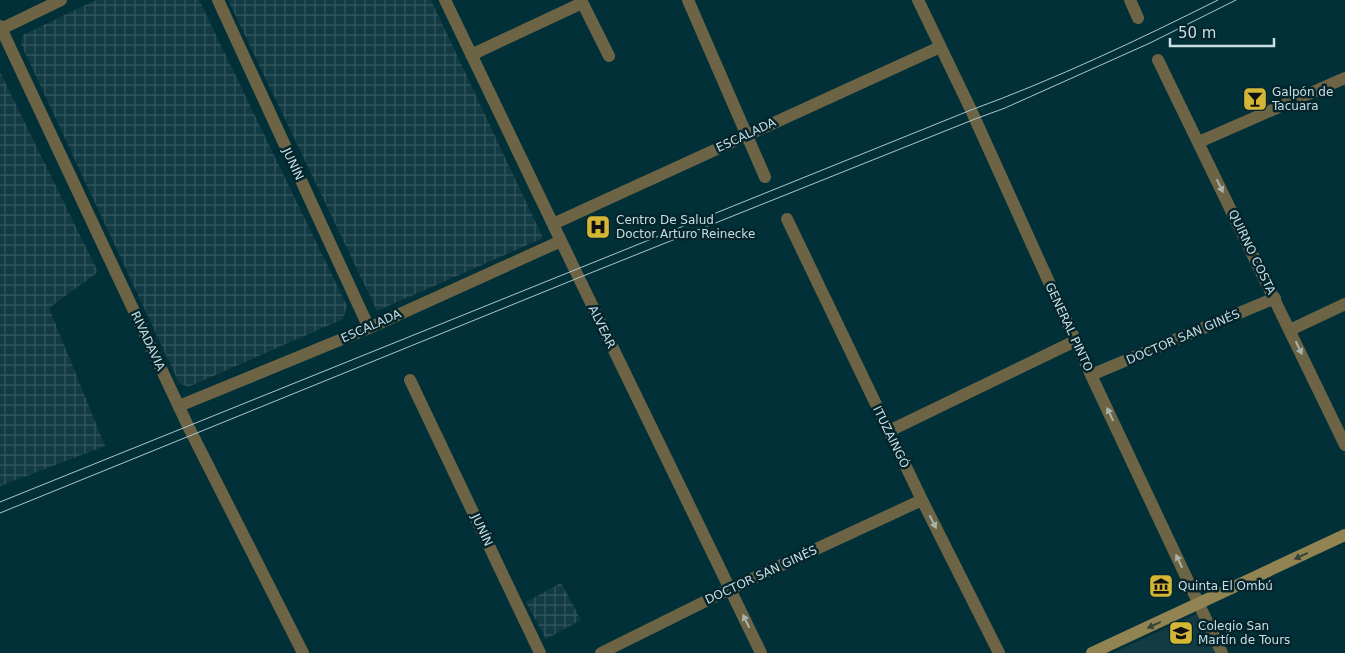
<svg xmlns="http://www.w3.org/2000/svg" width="1345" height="653" font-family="'DejaVu Sans',sans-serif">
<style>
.built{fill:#133b44}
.industrial{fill:url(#industrial-grid)}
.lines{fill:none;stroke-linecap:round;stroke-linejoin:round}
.minor{stroke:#6c6445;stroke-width:12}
.secondary{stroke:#918452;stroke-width:12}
.tram{stroke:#aec7ce;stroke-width:1}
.oneway{fill:#a8b3ac}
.oneway2{fill:#354639}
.labels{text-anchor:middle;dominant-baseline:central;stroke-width:5;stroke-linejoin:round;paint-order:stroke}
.poi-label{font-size:12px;fill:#c8dee4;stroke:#04252c;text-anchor:start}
.street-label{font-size:12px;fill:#c8dee4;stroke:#04252c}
</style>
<defs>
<pattern id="industrial-grid" width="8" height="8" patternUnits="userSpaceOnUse" patternTransform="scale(1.25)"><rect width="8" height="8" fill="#133b44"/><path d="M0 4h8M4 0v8" fill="none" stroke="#34575f"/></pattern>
</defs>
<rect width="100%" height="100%" fill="#023039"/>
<!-- built -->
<path class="built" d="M 1199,613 L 1217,653 L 1112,653 Z"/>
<!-- industrial -->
<path class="industrial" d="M 96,0 L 199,0 L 347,306 L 343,319 L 188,387 L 179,383 L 21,44 L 23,35 Z
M 228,0 L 431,0 L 543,238 L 377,311 Z
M 0,72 L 98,272 L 49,308 L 105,446 L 0,486 Z
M 561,583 L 581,620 L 546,639 L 526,602 Z"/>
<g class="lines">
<!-- minor -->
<path class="minor" d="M 218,0 L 369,328
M 445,0 L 575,270 L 761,653
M 581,0 L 609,56
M 688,0 L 765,177
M 918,0 L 971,110 L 1091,375 L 1222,653
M 1130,0 L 1138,18
M 0,26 L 188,426 L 303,653
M 1,29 L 61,0
M 471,55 L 582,3
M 1158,60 L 1345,445
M 1199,142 L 1345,78
M 787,219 L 922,500 L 999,653
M 553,224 L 940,47
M 1290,330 L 1345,304
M 1091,375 L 1275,298
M 410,380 L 540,653
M 179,406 L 369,328 L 561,241
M 889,431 L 1075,341
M 601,653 L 730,589 L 922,500"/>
<!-- secondary -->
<path class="secondary" d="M 1092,653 L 1345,535"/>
<!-- tram -->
<path class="tram" d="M 0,502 L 971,110 C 1056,79 1138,40 1218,0
M 0,513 L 578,278 L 975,119 L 1005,108 L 1150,43 L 1236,0"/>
</g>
<!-- one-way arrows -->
<defs><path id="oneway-solid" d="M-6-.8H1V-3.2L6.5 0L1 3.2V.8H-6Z" transform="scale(1.25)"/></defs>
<g class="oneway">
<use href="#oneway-solid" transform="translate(1220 186) rotate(64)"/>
<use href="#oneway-solid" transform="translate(1299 348) rotate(64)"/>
<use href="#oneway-solid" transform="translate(1110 414) rotate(-115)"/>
<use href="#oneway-solid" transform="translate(933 522) rotate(63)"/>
<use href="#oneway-solid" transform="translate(1179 561) rotate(-115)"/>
<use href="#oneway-solid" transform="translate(746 621) rotate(-116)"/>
</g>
<g class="oneway2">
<use href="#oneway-solid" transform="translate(1301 556) rotate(155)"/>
<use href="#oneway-solid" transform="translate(1154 625) rotate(155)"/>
</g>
<!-- icons -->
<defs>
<symbol id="bar-square" viewBox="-11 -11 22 22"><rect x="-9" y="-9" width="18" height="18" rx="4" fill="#d3b635" stroke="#04252c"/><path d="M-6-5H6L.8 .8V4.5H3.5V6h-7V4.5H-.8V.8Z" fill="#111"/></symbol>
<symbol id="hospital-square" viewBox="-11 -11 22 22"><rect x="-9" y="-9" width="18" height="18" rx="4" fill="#d3b635" stroke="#04252c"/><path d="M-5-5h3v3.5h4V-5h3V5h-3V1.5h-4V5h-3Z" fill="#111"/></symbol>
<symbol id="museum-square" viewBox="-11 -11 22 22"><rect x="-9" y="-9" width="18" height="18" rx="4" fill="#d3b635" stroke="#04252c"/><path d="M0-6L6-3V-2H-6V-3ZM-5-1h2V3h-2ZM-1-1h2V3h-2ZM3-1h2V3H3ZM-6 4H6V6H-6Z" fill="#111"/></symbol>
<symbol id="school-square" viewBox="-11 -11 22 22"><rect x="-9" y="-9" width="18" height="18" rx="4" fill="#d3b635" stroke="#04252c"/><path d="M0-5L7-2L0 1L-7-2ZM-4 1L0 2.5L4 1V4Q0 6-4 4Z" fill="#111"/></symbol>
</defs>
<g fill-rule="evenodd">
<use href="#bar-square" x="1241" y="85" width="28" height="28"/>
<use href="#hospital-square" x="584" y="213" width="28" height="28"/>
<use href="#museum-square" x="1147" y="572" width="28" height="28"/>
<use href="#school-square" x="1167" y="619" width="28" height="28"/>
</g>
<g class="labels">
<!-- poi labels -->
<g class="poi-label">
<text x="1272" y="92">Galpón de<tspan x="1272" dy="14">Tacuara</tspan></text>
<text x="616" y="220">Centro De Salud<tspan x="616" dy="14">Doctor Arturo Reinecke</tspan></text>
<text x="1178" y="586">Quinta El Ombú</text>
<text x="1198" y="626">Colegio San<tspan x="1198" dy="14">Martín de Tours</tspan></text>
</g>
<!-- street labels -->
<g class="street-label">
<text transform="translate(746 135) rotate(-25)">ESCALADA</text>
<text transform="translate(293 164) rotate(65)">JUNÍN</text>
<text transform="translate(1252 252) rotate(64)">QUIRNO COSTA</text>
<text transform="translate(371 326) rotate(-24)">ESCALADA</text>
<text transform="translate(602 327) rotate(64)">ALVEAR</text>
<text transform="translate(1069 327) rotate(65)">GENERAL PINTO</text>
<text transform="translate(1183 337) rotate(-23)">DOCTOR SAN GINÉS</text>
<text transform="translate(148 341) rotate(65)">RIVADAVIA</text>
<text transform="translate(891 437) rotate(64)">ITUZAINGÓ</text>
<text transform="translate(482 530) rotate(65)">JUNÍN</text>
<text transform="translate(761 575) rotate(-25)">DOCTOR SAN GINÉS</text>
</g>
</g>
<!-- scale -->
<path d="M1170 38v8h104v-8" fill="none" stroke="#c8dee4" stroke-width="2.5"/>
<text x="1178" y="38" font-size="15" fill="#c8dee4" stroke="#04252c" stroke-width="4" paint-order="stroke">50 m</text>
</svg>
